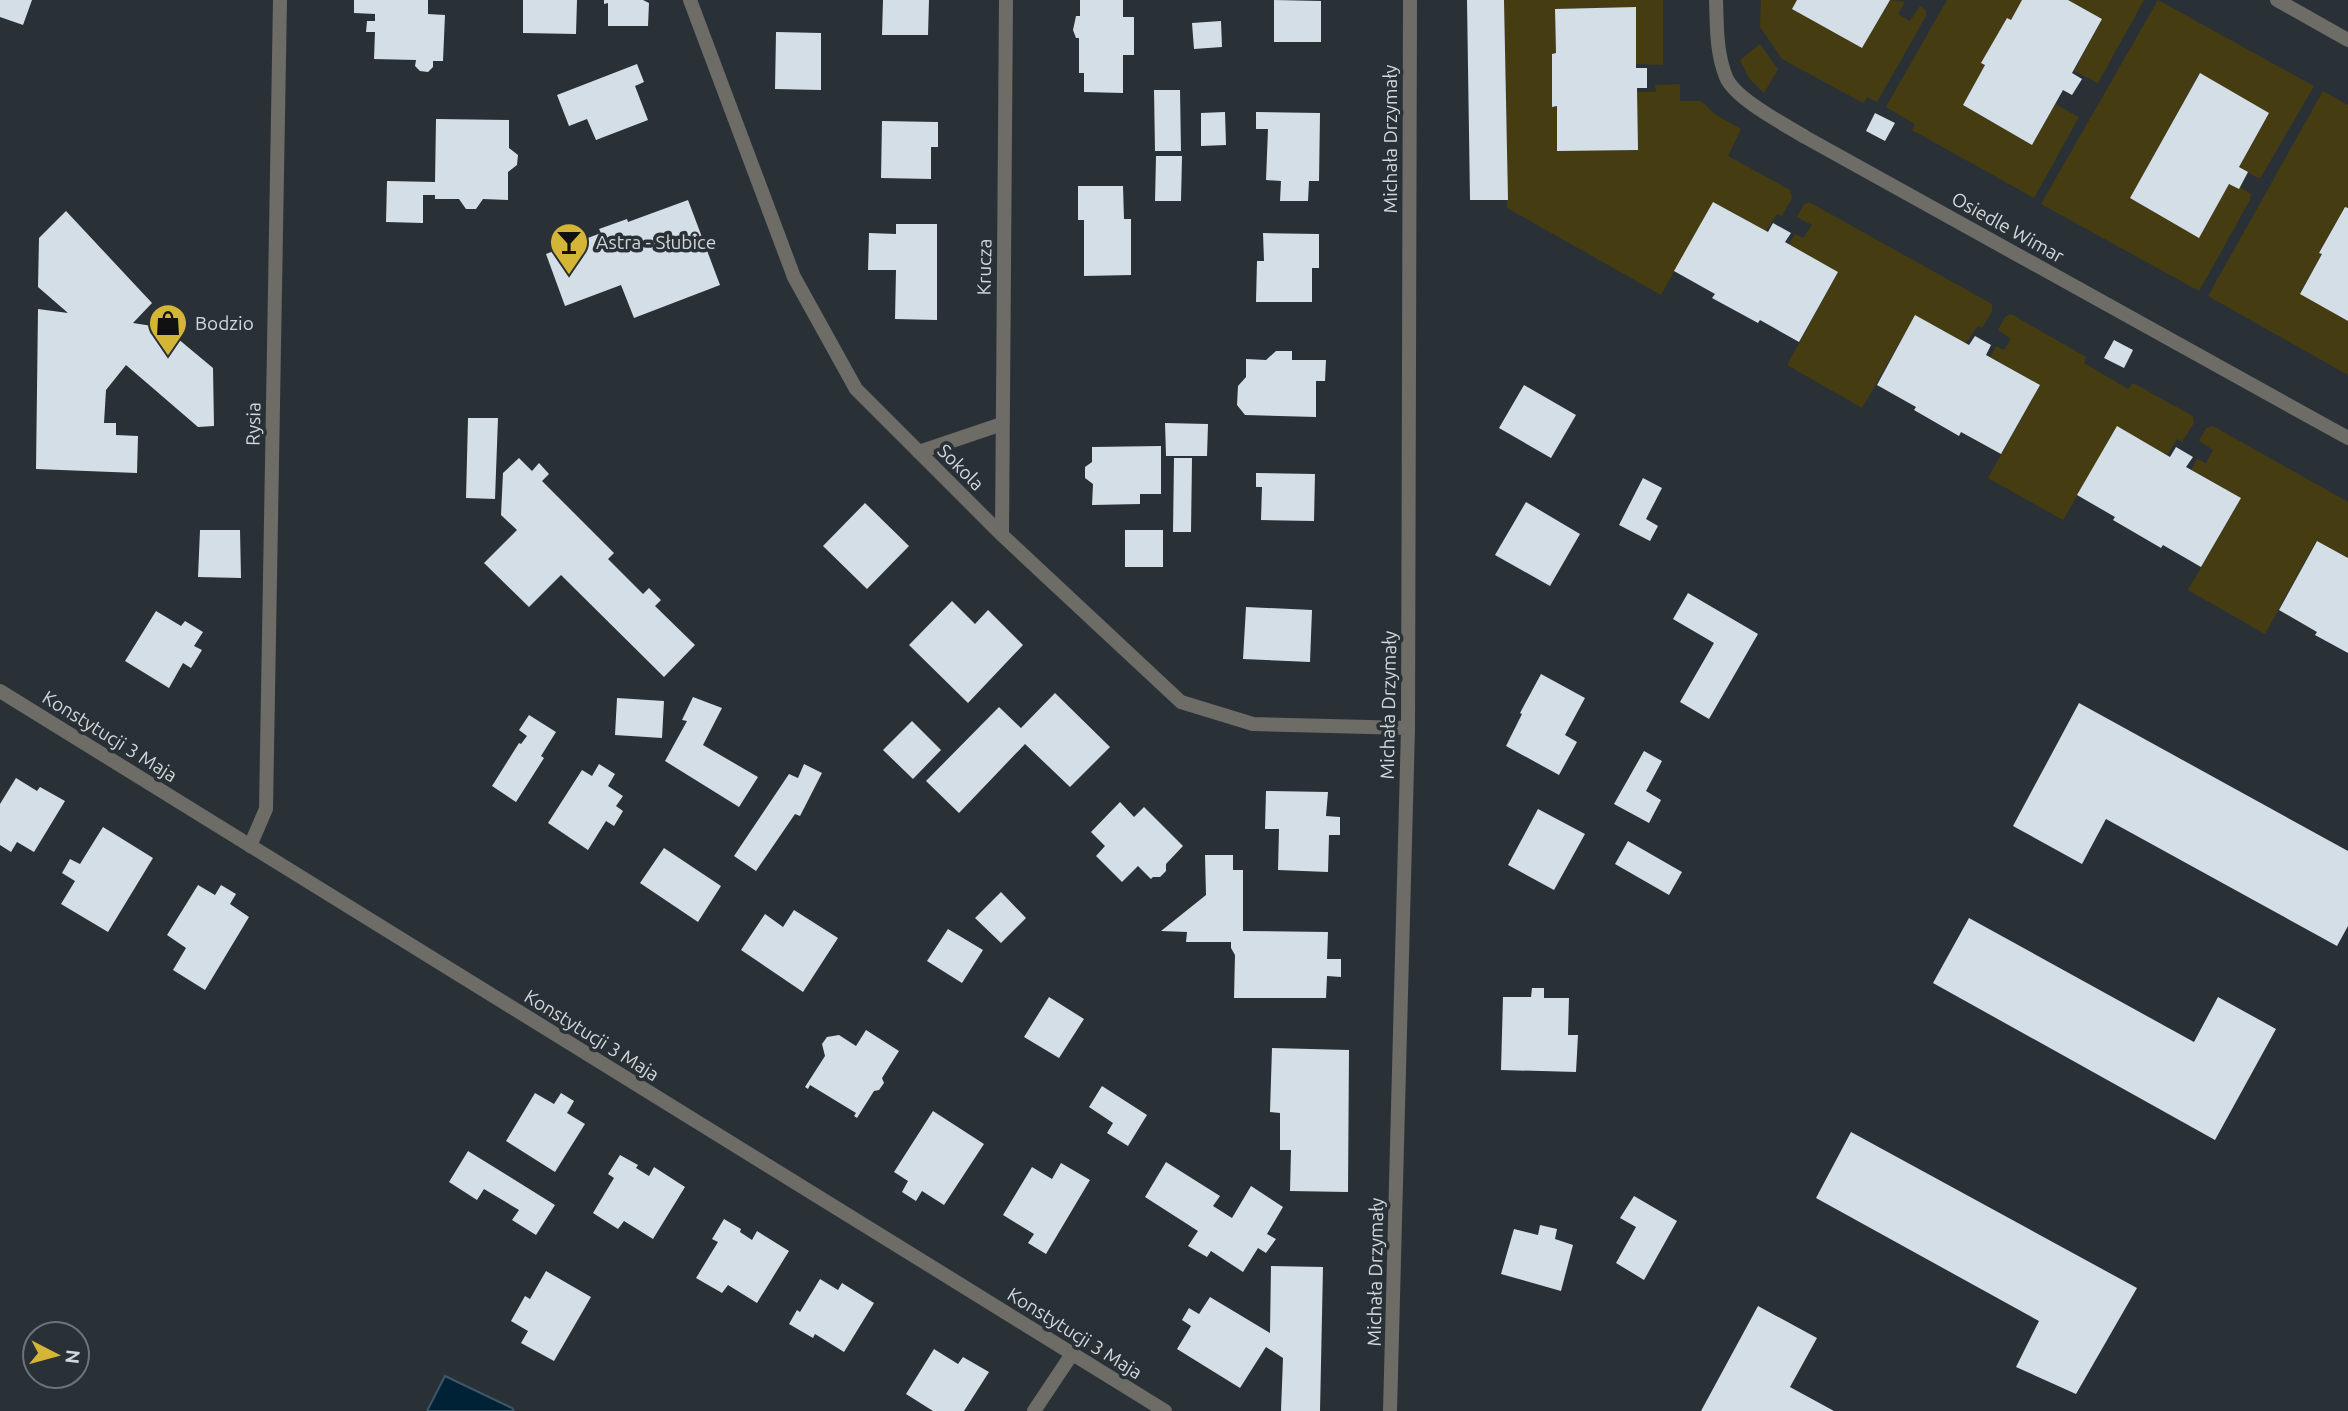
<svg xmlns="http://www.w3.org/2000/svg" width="2348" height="1411" font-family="Ubuntu,sans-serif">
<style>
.green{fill:#463c12}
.water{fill:#002237;stroke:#3f5868;stroke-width:2}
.building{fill:#d4dee6}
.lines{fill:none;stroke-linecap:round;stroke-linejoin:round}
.service{stroke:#6d6c67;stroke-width:14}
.minor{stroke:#6d6c67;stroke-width:14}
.labels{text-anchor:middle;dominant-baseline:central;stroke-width:7;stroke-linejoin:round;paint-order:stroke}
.street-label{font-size:19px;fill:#d2d7db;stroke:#293137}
.poi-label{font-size:19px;fill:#d2d7db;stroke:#293137;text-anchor:start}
</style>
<rect width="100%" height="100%" fill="#293137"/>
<!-- green -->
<path class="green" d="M 1504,0 L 1663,0 L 1663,65 L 1636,64 L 1635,7 L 1555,9 L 1556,53 L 1552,54 L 1552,106 L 1557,106 L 1557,151 L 1637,92 L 1656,92 L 1655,85 L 1680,84 L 1680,101 L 1701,101 L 1716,115 L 1741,129 L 1728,156 L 1790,190 L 1792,198 L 1782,216 L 1777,214 L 1766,231 L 1713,202 L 1661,295 L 1507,208 Z
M 1761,0 L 1797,0 L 1793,9 L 1862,48 L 1890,0 L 1905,2 L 1898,14 L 1910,21 L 1920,6 L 1926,10 L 1926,16 L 1877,102 L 1867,97 L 1863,103 L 1782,59 L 1760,27 Z
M 1947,0 L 2022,0 L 2011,20 L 2007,18 L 1982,63 L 1985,65 L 1963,105 L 2032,145 L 2055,104 L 2079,117 L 2034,198 L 1912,130 L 1915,124 L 1886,107 Z
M 2068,0 L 2144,0 L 2098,83 L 2074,71 L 2102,19 Z
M 2158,0 L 2314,86 L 2261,177 L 2258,178 L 2239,167 L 2269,113 L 2199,74 L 2130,198 L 2199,237 L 2229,184 L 2239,189 L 2240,187 L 2251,194 L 2250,200 L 2199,291 L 2041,204 Z
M 1760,44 L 1778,69 L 1764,93 L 1749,78 L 1740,60 Z
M 2323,91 L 2348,105 L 2348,208 L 2345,207 L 2319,252 L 2322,254 L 2300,293 L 2348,321 L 2348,375 L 2208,296 Z
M 1809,202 L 1992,304 L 1992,311 L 1982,328 L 1978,326 L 1966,343 L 1915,316 L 1862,408 L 1787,365 L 1838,272 L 1789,244 L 1795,234 L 1803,238 L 1812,225 L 1797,217 L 1804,204 Z
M 2011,314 L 2086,357 L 2084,363 L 2128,389 L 2133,383 L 2193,416 L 2194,423 L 2182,442 L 2177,439 L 2167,455 L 2117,427 L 2063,520 L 1988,478 L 2040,385 L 1990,357 L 1996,346 L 2004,350 L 2011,339 L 1998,330 L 2005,317 Z
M 2213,426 L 2348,502 L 2348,558 L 2316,541 L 2265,634 L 2188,590 L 2241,498 L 2191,470 L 2197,459 L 2206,463 L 2213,450 L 2199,441 L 2206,428 Z"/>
<!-- water -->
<path class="water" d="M 445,1376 L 512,1408 L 514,1411 L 427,1411 Z"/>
<!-- building -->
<path class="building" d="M 0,0 L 32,0 L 23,25 L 0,17 Z
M 354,0 L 428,0 L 428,14 L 445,15 L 443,61 L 433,61 L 433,67 L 428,72 L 420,71 L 415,66 L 416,60 L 374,59 L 375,32 L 366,32 L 367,21 L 375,21 L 375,14 L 354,13 Z
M 523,0 L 577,0 L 576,34 L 523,33 Z
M 604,0 L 643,0 L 649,3 L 648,26 L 608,26 L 608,3 L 604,4 Z
M 883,0 L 929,0 L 928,35 L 882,35 Z
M 1080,0 L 1123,0 L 1123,17 L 1134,17 L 1134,55 L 1123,55 L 1123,93 L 1084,92 L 1084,73 L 1079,73 L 1079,38 L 1076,38 L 1073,30 L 1076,16 L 1080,16 Z
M 1274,0 L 1321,1 L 1321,42 L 1274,42 Z
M 1467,0 L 1504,0 L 1508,200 L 1470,200 Z
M 1797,0 L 1890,0 L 1862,48 L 1792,9 Z
M 2022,0 L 2068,0 L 2102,19 L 2072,73 L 2082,79 L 2072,95 L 2063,90 L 2032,145 L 1963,105 L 1985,65 L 1981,63 L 2007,18 L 2011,20 Z
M 1636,7 L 1636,68 L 1647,68 L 1647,88 L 1637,88 L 1638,150 L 1557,151 L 1557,106 L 1552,107 L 1552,54 L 1556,53 L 1555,9 Z
M 1221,21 L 1222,47 L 1194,49 L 1192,23 Z
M 776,32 L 821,33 L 821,90 L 775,89 Z
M 637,64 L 644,82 L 635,86 L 648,120 L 596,140 L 587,119 L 569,126 L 557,95 Z
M 2200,73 L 2269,113 L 2239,167 L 2248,172 L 2239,189 L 2229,184 L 2199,238 L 2130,198 Z
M 1154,90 L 1180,90 L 1181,151 L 1155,151 Z
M 1225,112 L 1226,145 L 1201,146 L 1201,113 Z
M 1256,112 L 1320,113 L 1319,181 L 1309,181 L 1308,201 L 1280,201 L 1281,181 L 1266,180 L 1268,129 L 1256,129 Z
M 1875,113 L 1895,123 L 1885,141 L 1866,131 Z
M 436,119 L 509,120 L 509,148 L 518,155 L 517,165 L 508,172 L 508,200 L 483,199 L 476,209 L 466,209 L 459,199 L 435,199 L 435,195 L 423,195 L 423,223 L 386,222 L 387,181 L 435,182 Z
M 882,121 L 938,122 L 938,147 L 931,147 L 931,179 L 881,178 Z
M 1156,156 L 1182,156 L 1181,201 L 1155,201 Z
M 1078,186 L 1123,186 L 1124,219 L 1131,219 L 1131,275 L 1084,276 L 1084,220 L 1078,220 Z
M 688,200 L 720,285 L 634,318 L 621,285 L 565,306 L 546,254 L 601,233 L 599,229 L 627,219 L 628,222 Z
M 1713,202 L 1768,232 L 1773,223 L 1791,233 L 1785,242 L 1838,272 L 1799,342 L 1760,320 L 1758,323 L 1712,298 L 1715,294 L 1674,271 Z
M 2345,207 L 2348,208 L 2348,321 L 2300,294 L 2322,254 L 2319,253 Z
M 66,211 L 152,303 L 133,323 L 165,328 L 213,368 L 214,426 L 198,427 L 126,365 L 106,390 L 104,423 L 116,423 L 116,435 L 138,436 L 137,473 L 36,469 L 38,309 L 68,313 L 38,287 L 39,238 Z
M 896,224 L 937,224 L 937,320 L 895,319 L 896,270 L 868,270 L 869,233 L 896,234 Z
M 1263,233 L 1319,234 L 1319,268 L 1312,268 L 1312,302 L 1256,302 L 1257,261 L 1264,261 Z
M 1915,315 L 1969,345 L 1975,336 L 1991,345 L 1986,355 L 2040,385 L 2001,454 L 1961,432 L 1959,436 L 1914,410 L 1916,407 L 1877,385 Z
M 2114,340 L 2133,350 L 2124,368 L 2104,358 Z
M 1276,351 L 1292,351 L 1292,360 L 1326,360 L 1325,381 L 1316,381 L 1316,417 L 1245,415 L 1237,405 L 1238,386 L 1246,377 L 1246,359 L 1266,360 Z
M 1524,385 L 1576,415 L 1551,458 L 1499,428 Z
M 468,418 L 498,418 L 495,499 L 466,498 Z
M 1165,423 L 1208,424 L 1207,456 L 1166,456 Z
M 2117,426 L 2170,457 L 2176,447 L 2193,457 L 2186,467 L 2241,498 L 2201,567 L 2163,545 L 2161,548 L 2113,520 L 2115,517 L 2077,495 Z
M 1161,446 L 1161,494 L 1140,494 L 1140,504 L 1092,505 L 1093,484 L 1085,478 L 1085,467 L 1092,462 L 1092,447 Z
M 519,458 L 532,471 L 539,463 L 549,474 L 542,481 L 614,553 L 608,559 L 643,594 L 649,588 L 661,600 L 655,606 L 695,645 L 664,677 L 561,575 L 529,607 L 484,563 L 517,530 L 501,515 L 503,473 Z
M 1174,458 L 1192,458 L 1191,532 L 1173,532 Z
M 1256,473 L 1315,474 L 1314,521 L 1261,520 L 1262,487 L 1256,487 Z
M 1643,478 L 1662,488 L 1646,519 L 1658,526 L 1650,541 L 1619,525 Z
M 1526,502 L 1580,534 L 1550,586 L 1495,555 Z
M 865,503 L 909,546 L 867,589 L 823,546 Z
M 200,530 L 240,530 L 241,578 L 198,577 Z
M 1125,530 L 1163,530 L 1163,567 L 1125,567 Z
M 2317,541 L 2348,558 L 2348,653 L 2315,635 L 2317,632 L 2279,610 Z
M 1688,593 L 1758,634 L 1709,719 L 1680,702 L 1714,643 L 1673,619 Z
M 952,601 L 975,624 L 988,610 L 1023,645 L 968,703 L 909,645 Z
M 1246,607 L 1312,610 L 1310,662 L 1243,659 Z
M 156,611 L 181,626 L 185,621 L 203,632 L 194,646 L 202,650 L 191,668 L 183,663 L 169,688 L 125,661 Z
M 1541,674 L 1585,698 L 1565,735 L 1577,742 L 1559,775 L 1506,746 L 1522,714 L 1520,713 Z
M 1055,693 L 1110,747 L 1070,787 L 1025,744 L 959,813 L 926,781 L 999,707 L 1021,728 Z
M 693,697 L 722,708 L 703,745 L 758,777 L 739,807 L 665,761 L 687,721 L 682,720 Z
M 617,698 L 664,701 L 662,738 L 615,735 Z
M 2079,703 L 2348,851 L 2348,926 L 2337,946 L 2106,819 L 2082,864 L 2013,826 Z
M 529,715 L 556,732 L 541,756 L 544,758 L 516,802 L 492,786 L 519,743 L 521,744 L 527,736 L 519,730 Z
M 912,721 L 941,750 L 913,779 L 883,750 Z
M 1644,751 L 1662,761 L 1646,791 L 1661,800 L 1649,823 L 1614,804 Z
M 599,764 L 615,774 L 608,786 L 623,796 L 616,806 L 623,811 L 614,826 L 606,821 L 588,850 L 548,823 L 582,770 L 592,776 Z
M 804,764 L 822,773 L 800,816 L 795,814 L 756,871 L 734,856 L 789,774 L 798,778 Z
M 16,778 L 37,791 L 40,787 L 65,801 L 34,852 L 17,842 L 11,852 L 0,845 L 0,804 Z
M 1266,791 L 1328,792 L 1326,816 L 1340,817 L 1340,835 L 1329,835 L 1328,872 L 1278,870 L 1279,829 L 1265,829 Z
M 1120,802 L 1134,817 L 1144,807 L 1183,846 L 1166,864 L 1166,871 L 1160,877 L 1153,877 L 1151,879 L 1138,866 L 1122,882 L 1096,856 L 1105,846 L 1091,832 Z
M 1538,809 L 1585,834 L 1554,890 L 1508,865 Z
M 103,827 L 153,858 L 108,932 L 61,904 L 75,881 L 62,873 L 70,859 L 80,864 Z
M 1628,841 L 1682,872 L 1669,895 L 1615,864 Z
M 664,848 L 721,886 L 698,922 L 640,883 Z
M 1205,855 L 1233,855 L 1233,870 L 1243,870 L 1243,931 L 1328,932 L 1327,959 L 1341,959 L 1341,977 L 1327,976 L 1326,998 L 1234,998 L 1235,955 L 1231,948 L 1231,942 L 1186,942 L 1187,932 L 1161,931 L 1206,895 Z
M 198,885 L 215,895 L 221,885 L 236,894 L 230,904 L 249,917 L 205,990 L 173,970 L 186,948 L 167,935 Z
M 1001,892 L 1026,918 L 1001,943 L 975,918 Z
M 794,910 L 838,938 L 803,992 L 741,950 L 765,914 L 783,927 Z
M 1969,918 L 2194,1042 L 2218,997 L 2276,1029 L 2215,1140 L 1933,983 Z
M 948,929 L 983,950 L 962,983 L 927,961 Z
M 1532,988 L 1544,988 L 1544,998 L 1569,998 L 1568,1035 L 1578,1035 L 1576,1072 L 1501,1070 L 1503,997 L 1531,997 Z
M 1049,997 L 1084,1019 L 1059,1058 L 1024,1037 Z
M 866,1030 L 899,1051 L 882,1078 L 884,1083 L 879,1090 L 874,1091 L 857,1118 L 854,1116 L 856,1113 L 810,1085 L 808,1089 L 805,1087 L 825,1056 L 822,1044 L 827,1037 L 839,1035 L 856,1046 Z
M 1272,1048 L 1349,1050 L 1348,1192 L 1290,1191 L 1291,1150 L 1280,1150 L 1280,1113 L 1270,1112 Z
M 1102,1086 L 1147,1115 L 1128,1146 L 1107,1133 L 1113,1123 L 1089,1107 Z
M 535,1093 L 554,1104 L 561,1093 L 574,1101 L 567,1113 L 585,1124 L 555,1172 L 506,1141 Z
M 933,1111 L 984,1144 L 944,1205 L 922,1191 L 916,1201 L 902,1192 L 908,1181 L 894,1172 Z
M 1851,1132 L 2137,1288 L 2076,1394 L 2016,1367 L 2039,1321 L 1816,1198 Z
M 468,1151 L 555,1205 L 536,1235 L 512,1220 L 519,1210 L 484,1189 L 477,1200 L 449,1182 Z
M 620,1155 L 638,1165 L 636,1168 L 649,1176 L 654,1167 L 685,1187 L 653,1239 L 624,1221 L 618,1229 L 593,1213 L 614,1178 L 608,1174 Z
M 1166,1162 L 1220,1196 L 1213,1206 L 1232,1218 L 1251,1186 L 1283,1207 L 1267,1234 L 1276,1239 L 1266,1253 L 1258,1248 L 1243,1272 L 1211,1251 L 1207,1257 L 1188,1246 L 1198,1231 L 1145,1197 Z
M 1061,1163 L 1090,1180 L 1046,1254 L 1028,1243 L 1034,1234 L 1003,1215 L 1032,1167 L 1052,1179 Z
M 1634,1196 L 1677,1221 L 1644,1280 L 1616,1263 L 1636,1227 L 1620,1218 Z
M 724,1219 L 741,1229 L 740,1232 L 752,1240 L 757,1231 L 789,1251 L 757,1303 L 728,1285 L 722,1293 L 696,1278 L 718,1242 L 712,1239 Z
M 1540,1225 L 1557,1229 L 1555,1239 L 1573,1245 L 1561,1291 L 1501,1274 L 1514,1229 L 1538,1235 Z
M 1271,1266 L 1323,1267 L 1320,1411 L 1281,1411 L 1283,1358 L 1266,1347 L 1240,1388 L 1177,1349 L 1191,1326 L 1182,1320 L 1189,1308 L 1199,1314 L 1210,1297 L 1270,1333 Z
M 546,1271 L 591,1297 L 554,1361 L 521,1343 L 528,1331 L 511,1321 L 525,1296 L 530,1299 Z
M 820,1279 L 838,1290 L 842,1283 L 874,1303 L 844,1352 L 815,1334 L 813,1338 L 789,1324 L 797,1310 L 800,1312 Z
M 1758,1306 L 1817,1338 L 1790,1387 L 1834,1411 L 1701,1411 Z
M 934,1349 L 958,1364 L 963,1357 L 989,1372 L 964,1411 L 933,1411 L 906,1394 Z"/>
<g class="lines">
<!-- service -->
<path class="service" d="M 1716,0 C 1717,26 1716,52 1726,77 C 1735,99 1784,124 1805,137 L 2348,438
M 2277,0 L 2348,40
M 919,452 L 1002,424
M 1034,1411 L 1072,1354"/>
<!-- minor -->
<path class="minor" d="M 690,0 L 794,277 L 856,389 L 1002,535 L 1181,702 L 1253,724 L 1408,728
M 1002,535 L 1006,0
M 0,691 L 1165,1411
M 250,846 L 266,809 L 280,0
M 1390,1411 L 1408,728 L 1410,0"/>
</g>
<!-- icons -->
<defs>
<symbol id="bar-pin" viewBox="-11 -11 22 30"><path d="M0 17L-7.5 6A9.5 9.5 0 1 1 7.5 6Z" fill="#d4b535" stroke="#293137"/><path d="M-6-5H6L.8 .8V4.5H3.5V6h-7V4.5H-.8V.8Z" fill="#111"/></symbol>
<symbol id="shop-pin" viewBox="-11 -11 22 30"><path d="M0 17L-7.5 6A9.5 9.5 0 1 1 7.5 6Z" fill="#d4b535" stroke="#293137"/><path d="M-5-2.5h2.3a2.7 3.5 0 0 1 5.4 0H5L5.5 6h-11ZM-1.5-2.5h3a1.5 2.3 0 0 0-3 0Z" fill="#111"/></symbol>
</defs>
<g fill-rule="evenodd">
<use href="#bar-pin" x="547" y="220" width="44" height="60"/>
<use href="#shop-pin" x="146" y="301" width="44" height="60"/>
</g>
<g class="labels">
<!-- street labels -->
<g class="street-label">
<text transform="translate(1390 139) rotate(-90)">Michała Drzymały</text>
<text transform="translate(2008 227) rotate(29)">Osiedle Wimar</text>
<text transform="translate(984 267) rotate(-89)">Krucza</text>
<text transform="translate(253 424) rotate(-89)">Rysia</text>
<text transform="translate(961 467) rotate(45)">Sokola</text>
<text transform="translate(1388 705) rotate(-89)">Michała Drzymały</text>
<text transform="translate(110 736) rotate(32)">Konstytucji 3 Maja</text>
<text transform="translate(592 1035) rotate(32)">Konstytucji 3 Maja</text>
<text transform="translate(1375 1272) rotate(-89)">Michała Drzymały</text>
<text transform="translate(1075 1333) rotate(32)">Konstytucji 3 Maja</text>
</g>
<!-- poi labels -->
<g class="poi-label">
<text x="596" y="242">Astra - Słubice</text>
<text x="195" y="323">Bodzio</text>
</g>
</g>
<!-- north arrow -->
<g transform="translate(56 1355) rotate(96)"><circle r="33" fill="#293137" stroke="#6d7379" stroke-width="2"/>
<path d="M0-5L12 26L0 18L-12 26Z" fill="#d4b535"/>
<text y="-10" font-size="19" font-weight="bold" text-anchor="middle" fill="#d2d7db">N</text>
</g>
</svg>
